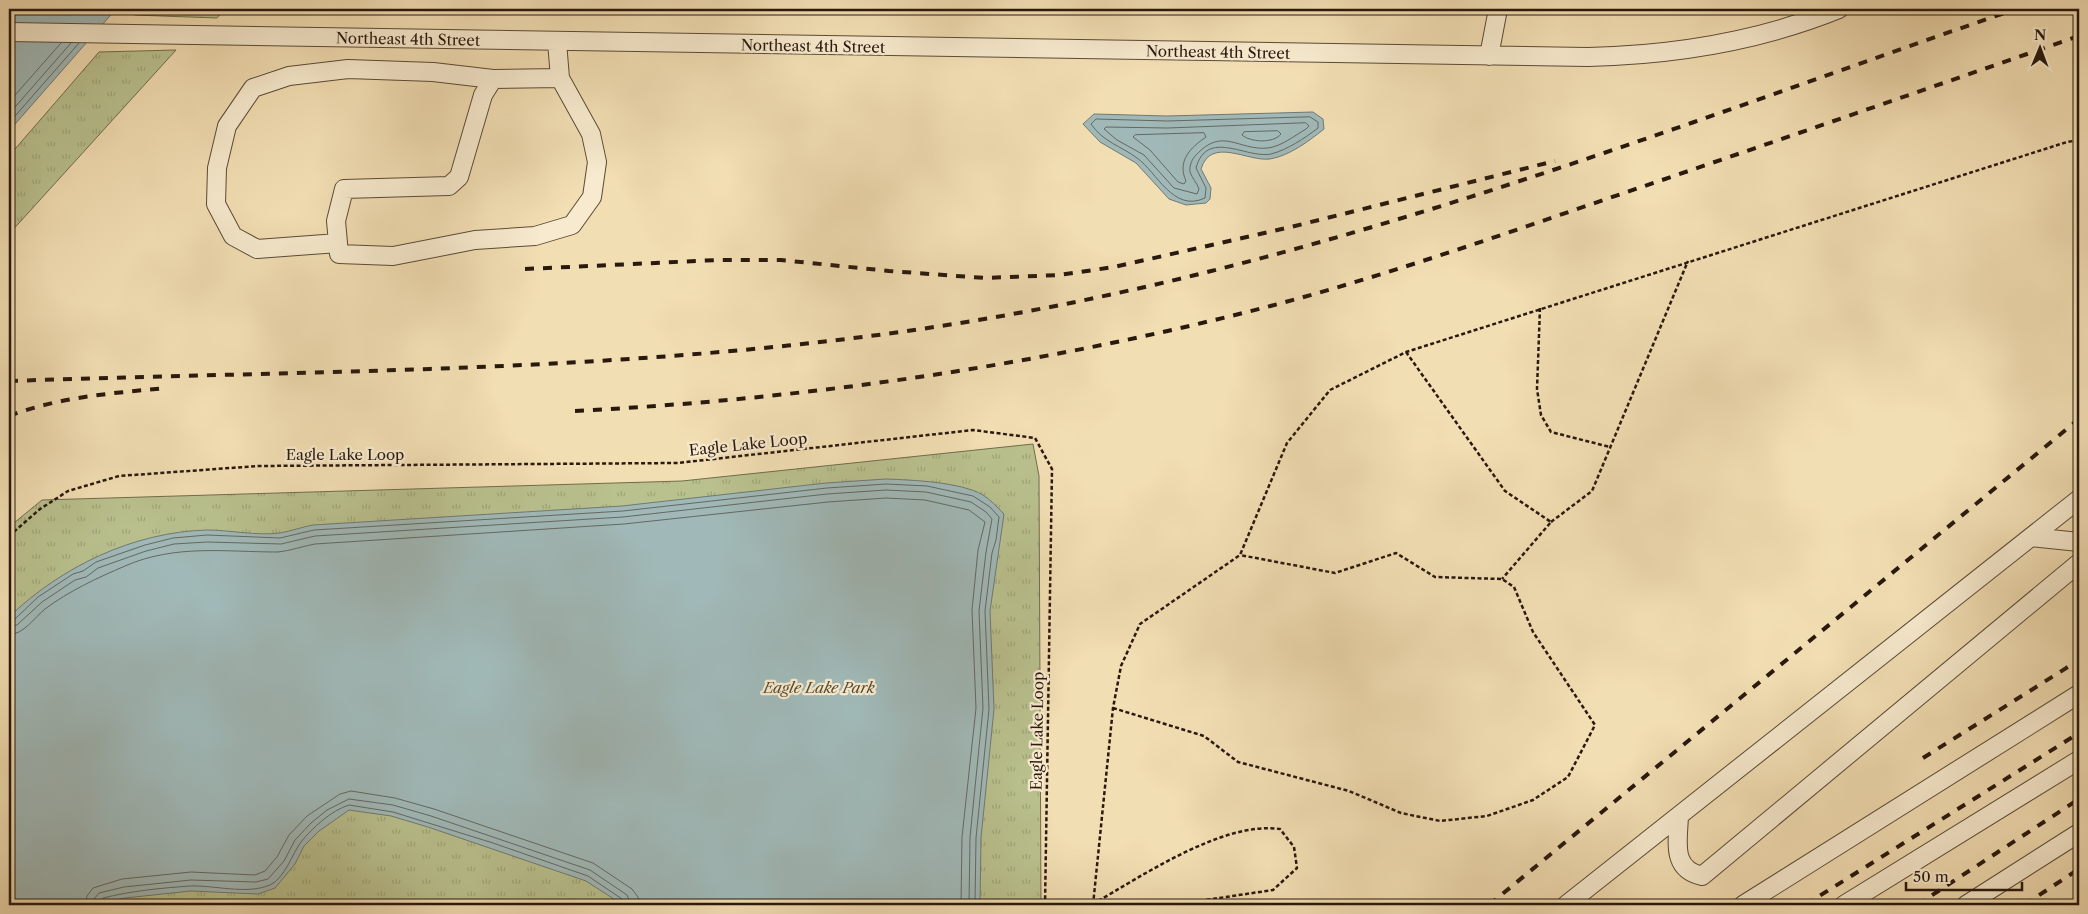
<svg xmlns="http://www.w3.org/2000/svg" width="2088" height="914" font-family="'Libre Caslon Text',serif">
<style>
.grass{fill:url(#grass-tufts);stroke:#716c4e}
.water{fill:#a0b9b8;stroke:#707974}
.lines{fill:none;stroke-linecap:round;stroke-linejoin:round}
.shore{stroke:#646863;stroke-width:1}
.minor-casing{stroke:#5b4a37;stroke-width:20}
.path{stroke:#29180e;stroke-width:2.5;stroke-dasharray:4 2.5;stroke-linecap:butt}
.minor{stroke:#f7eace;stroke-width:18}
.rail{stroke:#29180e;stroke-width:4;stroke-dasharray:9 9;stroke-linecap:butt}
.labels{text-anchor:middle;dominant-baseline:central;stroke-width:4.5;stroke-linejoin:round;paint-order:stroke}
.street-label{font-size:15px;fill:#29180e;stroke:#f7eace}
.park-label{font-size:15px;font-style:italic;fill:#544b34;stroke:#f7eace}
</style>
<defs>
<pattern id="grass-tufts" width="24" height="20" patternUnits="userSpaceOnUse" patternTransform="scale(1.25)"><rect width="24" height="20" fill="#b9c18e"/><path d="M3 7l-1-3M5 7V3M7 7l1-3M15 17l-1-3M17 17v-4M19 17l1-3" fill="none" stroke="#9fa579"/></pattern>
</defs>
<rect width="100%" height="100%" fill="#f2deb3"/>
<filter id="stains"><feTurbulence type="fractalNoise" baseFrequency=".004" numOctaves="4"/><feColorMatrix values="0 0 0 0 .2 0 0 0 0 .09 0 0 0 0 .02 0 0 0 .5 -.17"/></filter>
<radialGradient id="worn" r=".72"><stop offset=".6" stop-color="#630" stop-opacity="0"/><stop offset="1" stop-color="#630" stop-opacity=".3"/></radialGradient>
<!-- grass -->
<path class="grass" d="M 139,9 L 225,9 L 217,18 L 134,15 Z
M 176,50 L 9,234 L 9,156 L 99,52 Z
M 1033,444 L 1039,476 L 1041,905 L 9,905 L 9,527 L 42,500 L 682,481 Z"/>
<!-- water -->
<path class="water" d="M 9,9 L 116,9 L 9,131 Z
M 1313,112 L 1323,119 L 1324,129 C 1309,141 1289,156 1270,159 C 1248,162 1211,136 1201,169 L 1211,188 L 1210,199 L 1206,203 L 1186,205 L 1169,199 L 1136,163 L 1100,142 L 1083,124 L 1094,114 L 1167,116 Z
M 886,479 C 912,480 961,482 983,495 C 991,500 997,507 1004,514 L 990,611 L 994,709 L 981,838 L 980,905 L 623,905 L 586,881 L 428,827 L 391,816 L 349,810 L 319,831 L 304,846 L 295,864 L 275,888 L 258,894 L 191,891 L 125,898 L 94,905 L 9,905 L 9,617 C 61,567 133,532 207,530 C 230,530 256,536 280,533 C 291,531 302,527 313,525 L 622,506 L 826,483 Z"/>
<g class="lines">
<!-- shore -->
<path class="shore" d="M 9,102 L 61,43
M 9,114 L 71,43
M 1310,117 L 1318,122 L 1318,128 C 1305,138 1287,150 1271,154 C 1246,159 1207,128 1196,168 L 1206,188 L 1205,198 C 1173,213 1157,172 1137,158 C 1121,146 1103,142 1091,124 L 1096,119 L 1167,121 Z
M 9,123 L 79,43
M 1306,123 L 1309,126 L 1306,129 C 1294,136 1282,146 1268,148 C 1238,151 1223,126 1196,155 C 1192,159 1189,166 1190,172 C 1192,178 1197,183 1199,189 L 1197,194 L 1174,188 L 1144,155 L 1117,140 L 1104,129 L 1106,127 L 1167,128 Z
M 1278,131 L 1281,134 C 1273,144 1250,142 1242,135 L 1244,132 Z
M 1204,133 L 1206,137 C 1190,148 1177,161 1186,181 L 1184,184 L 1178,182 L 1150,150 L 1133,137 L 1135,135 Z
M 9,621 L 14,620 L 38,597 L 73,574 L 83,571 L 96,562 L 145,545 L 173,538 L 207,535 L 280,538 L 314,530 L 623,511 L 827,488 L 886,484 L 927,486 L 973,496 L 990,507 L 999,517 L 996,540 L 992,553 L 985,611 L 989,709 L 976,838 L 975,905
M 9,627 L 17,625 L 42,602 L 75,580 L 86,577 L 98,568 L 146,551 L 174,544 L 207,542 L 281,544 L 315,536 L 623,517 L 827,494 L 886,490 L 926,492 L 971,502 L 986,512 L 992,519 L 986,552 L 979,611 L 983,708 L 970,837 L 969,905
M 9,635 C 24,634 34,618 45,609 C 69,591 97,578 125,566 C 175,544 226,552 278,552 C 290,551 303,546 315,544 L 624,524 L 828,502 L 886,498 L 925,500 L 969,510 L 985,522 L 978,550 L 972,610 L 976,708 L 962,837 L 961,905
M 85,905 L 87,896 L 93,888 L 122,879 L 191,872 L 255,875 L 265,871 L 277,857 L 289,835 L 307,816 L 340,794 L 351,791 L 395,798 L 434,809 L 593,863 L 632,889 L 638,897 L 639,905
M 93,905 L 94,899 L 99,893 L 124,887 L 191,880 L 256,882 L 268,879 L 284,861 L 295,840 L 311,823 L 327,810 L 349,799 L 393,805 L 431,816 L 590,870 L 627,895 L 631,905
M 99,905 L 103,898 C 131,891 161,888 190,886 C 215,885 246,895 270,885 C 285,878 292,854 301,842 C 312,828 332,810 349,805 L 393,812 L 493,843 L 588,876 L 622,899 L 625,905"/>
<defs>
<path id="minor" d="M 9,32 L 1588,57 C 1672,55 1760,41 1839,9
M 557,42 L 560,78 L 591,134 L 597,162 L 592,197 L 572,225 L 535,236 L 475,240 L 393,256 L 339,254 L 336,221 L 344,189 L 449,186 L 459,177 L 483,95 L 493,79 L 560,78
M 1489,56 L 1498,9
M 338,243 L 257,249 L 233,236 L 216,204 L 217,168 L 227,126 L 253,88 L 289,76 L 348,69 L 433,72 L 493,79
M 2031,537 L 2079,542
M 1679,816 C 1678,842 1671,869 1702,876 L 2079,563
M 1566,905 L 2079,499
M 1743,905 L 2079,694
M 1844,905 L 2079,760
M 1966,905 L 2079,833"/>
</defs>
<!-- minor casing -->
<use href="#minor" class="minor-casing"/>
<!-- path -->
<path class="path" d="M 1540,308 L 1537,389 L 1541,415 L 1551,432 L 1610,447
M 1406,352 L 1505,491 L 1551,522 L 1502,579
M 1551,522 L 1592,491 L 1688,261
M 9,536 L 40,509 L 68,491 L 119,476 L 258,466 L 678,463 L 973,430 L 1035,438 L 1052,469 L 1045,905
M 1113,708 L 1204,736 L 1238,762 L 1349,791 L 1401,813 L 1440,821 L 1487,816 L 1533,800 L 1568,777 L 1595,725 L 1533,632 L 1514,587 L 1502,579 L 1435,577 L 1396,553 L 1335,573 L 1240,555
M 1093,904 C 1142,876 1223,821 1280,829 L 1294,847 L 1297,868 L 1273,890 L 1192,902 L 1188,905
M 1093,905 L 1113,708 L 1121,666 L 1140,624 L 1240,555 L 1287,443 L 1330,390 L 1406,352 L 2067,142 L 2079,140"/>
<!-- minor -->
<use href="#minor" class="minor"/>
<!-- rail -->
<path class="rail" d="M 525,269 L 718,260 L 781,260 L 889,271 L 985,278 L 1059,275 L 1114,267 L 1291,227 L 1555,161
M 9,381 C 349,369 693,374 1029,311 C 1368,248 1691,121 2016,9
M 575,411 C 810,399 1050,364 1278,304 C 1394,273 1507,233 1621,194 C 1774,142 1926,89 2079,36
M 9,416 C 59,397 113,393 166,388
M 1923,758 L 2079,660
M 1489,905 L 2079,419
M 1805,905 L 2079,733
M 1917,905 L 2079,799
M 2024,905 L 2079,869"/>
</g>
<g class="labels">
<!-- street labels -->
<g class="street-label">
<text transform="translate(408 39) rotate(1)">Northeast 4th Street</text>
<text transform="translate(813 46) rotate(1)">Northeast 4th Street</text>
<text transform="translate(1218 52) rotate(1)">Northeast 4th Street</text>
<text transform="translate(748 444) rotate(-6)">Eagle Lake Loop</text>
<text x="345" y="454">Eagle Lake Loop</text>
<text transform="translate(1037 731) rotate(-89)">Eagle Lake Loop</text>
</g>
<!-- park labels -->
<g class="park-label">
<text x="819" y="687">Eagle Lake Park</text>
</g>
</g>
<!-- margin -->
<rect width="2088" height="914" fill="none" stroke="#f2deb3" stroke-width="30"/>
<rect x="10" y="10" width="2068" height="894" fill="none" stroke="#29180e" stroke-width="2.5"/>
<rect x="15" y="15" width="2058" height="884" fill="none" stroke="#29180e"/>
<!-- north arrow -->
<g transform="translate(2040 48) rotate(1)" stroke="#f7eace" stroke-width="4" paint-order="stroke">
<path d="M0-4L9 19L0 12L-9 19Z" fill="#29180e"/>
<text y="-8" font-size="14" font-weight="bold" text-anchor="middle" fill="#29180e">N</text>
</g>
<!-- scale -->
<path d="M1906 882v8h116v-8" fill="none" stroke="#29180e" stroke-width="2.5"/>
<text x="1913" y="882" font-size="15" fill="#29180e" stroke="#f7eace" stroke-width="4" paint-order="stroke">50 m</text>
<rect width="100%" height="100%" filter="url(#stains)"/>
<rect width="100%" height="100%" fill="url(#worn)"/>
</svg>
